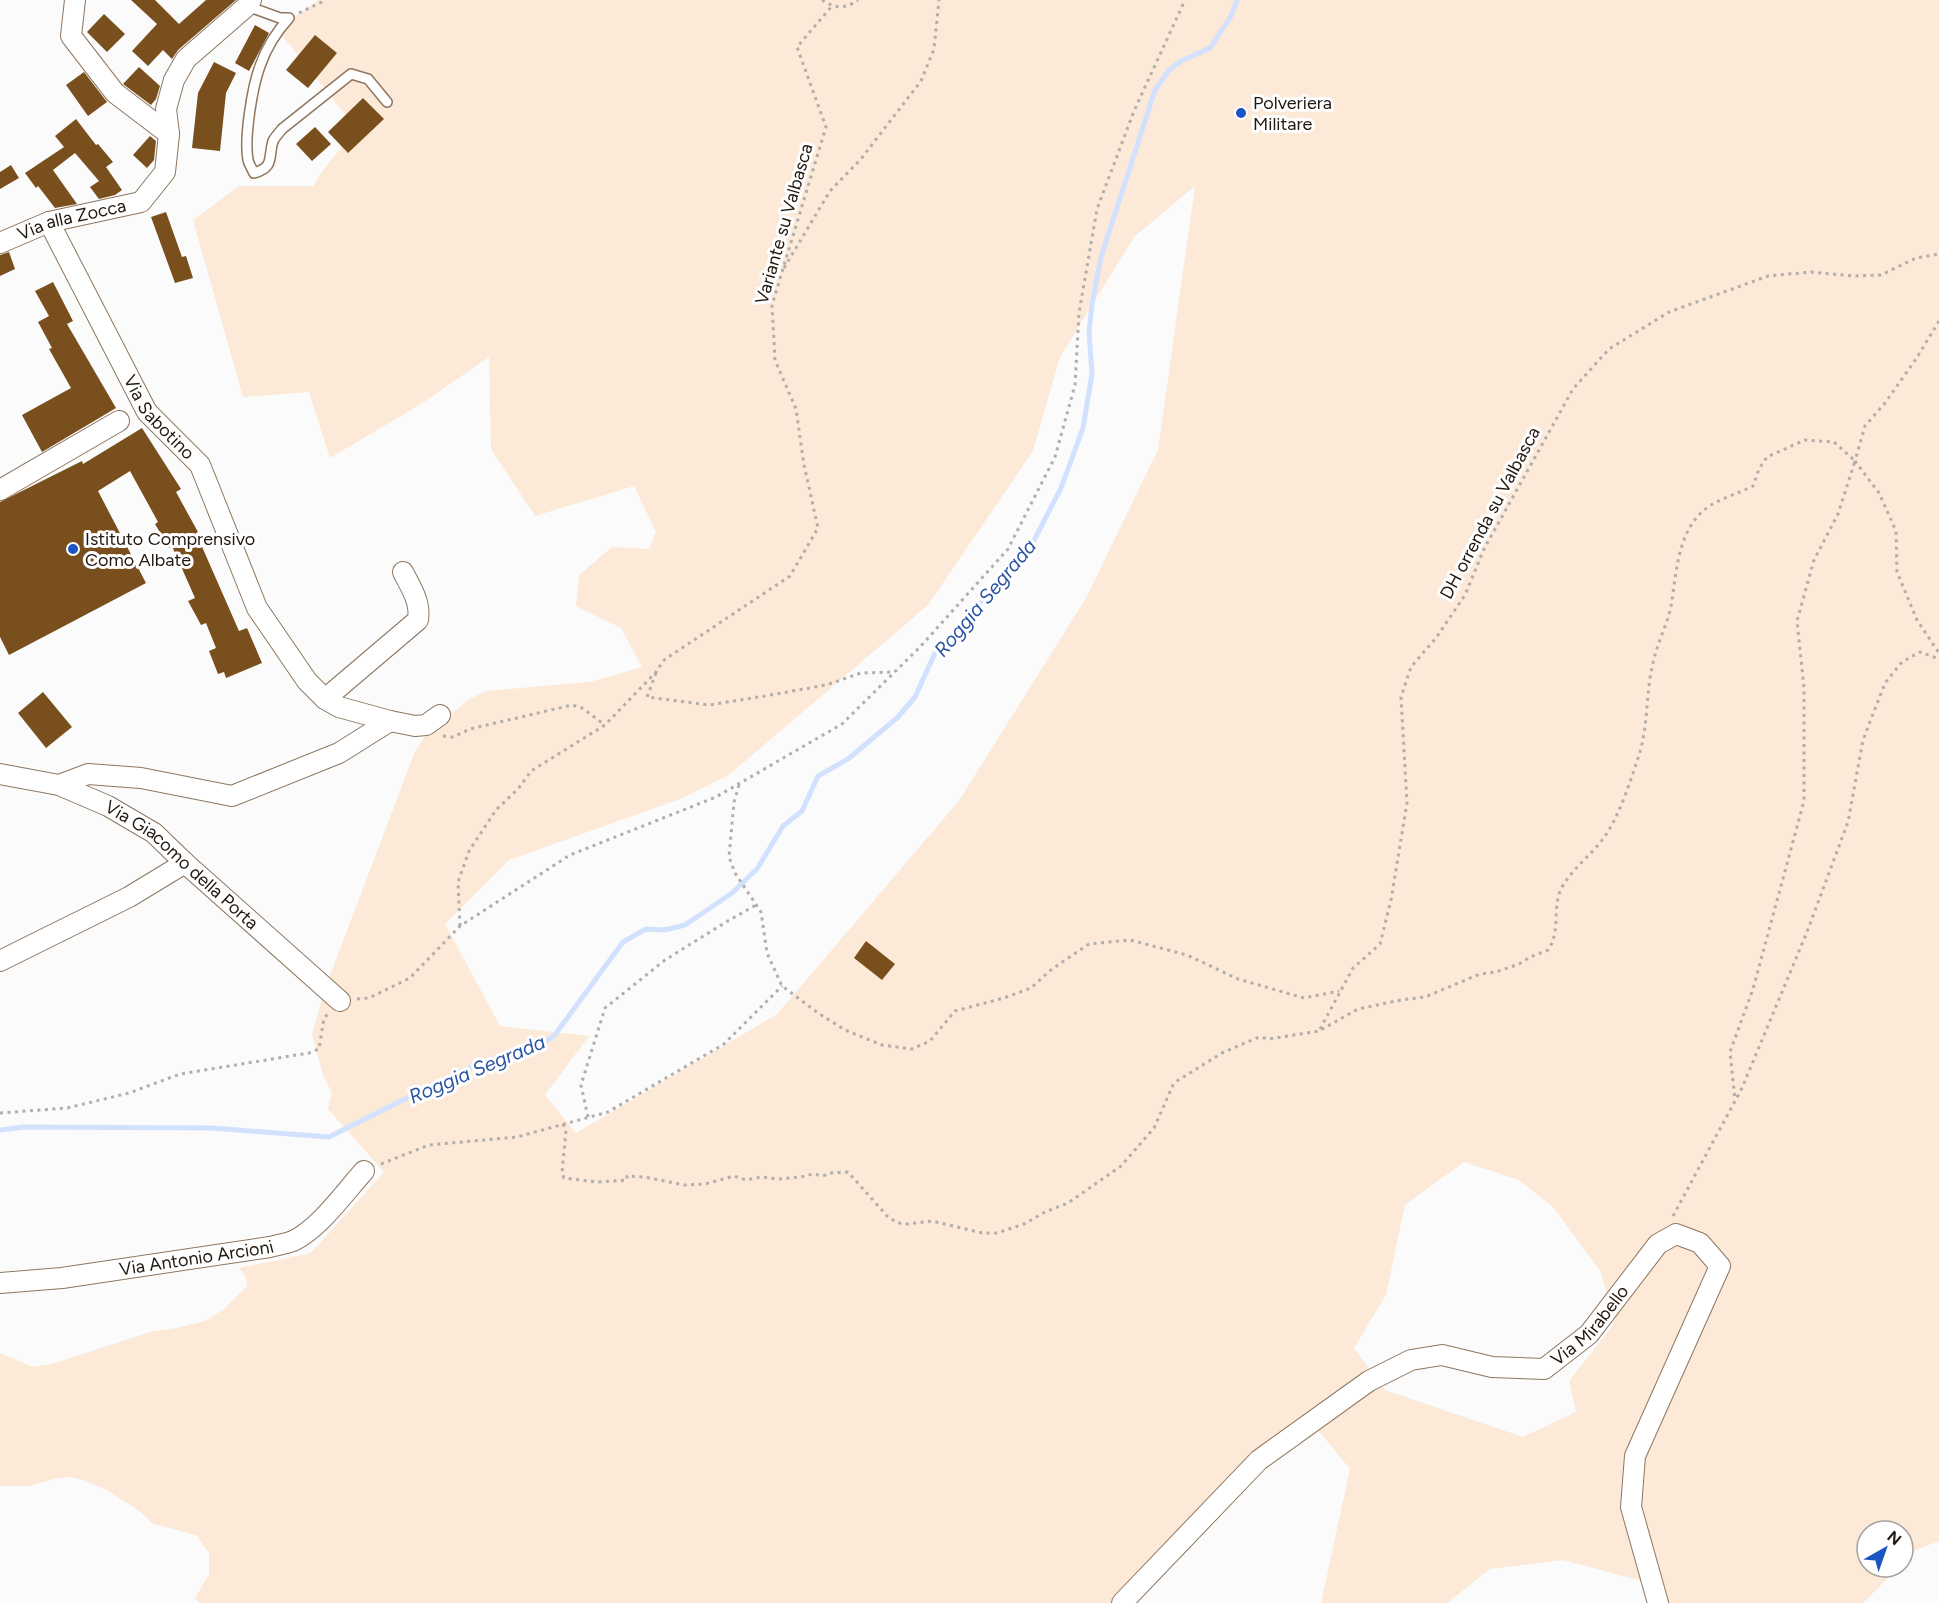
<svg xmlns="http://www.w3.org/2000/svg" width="1939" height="1603" font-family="Figtree,sans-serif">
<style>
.green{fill:#fde9d7;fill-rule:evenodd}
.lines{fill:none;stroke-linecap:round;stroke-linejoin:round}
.stream{stroke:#d1e1fe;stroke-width:5}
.building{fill:#794f1d}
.service-casing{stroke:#8e765f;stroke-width:12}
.minor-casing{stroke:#8e765f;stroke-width:22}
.path{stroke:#b1aeab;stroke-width:3;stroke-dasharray:3 4.5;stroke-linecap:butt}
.service{stroke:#fff;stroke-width:9}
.minor{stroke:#fff;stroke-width:20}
.poi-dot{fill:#1a56c2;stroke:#fff;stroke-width:2}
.labels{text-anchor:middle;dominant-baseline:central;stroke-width:6;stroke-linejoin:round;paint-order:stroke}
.poi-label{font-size:18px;fill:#21180f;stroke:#fff;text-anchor:start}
.street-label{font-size:18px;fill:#21180f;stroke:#fff}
.water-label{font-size:20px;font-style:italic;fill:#2954a3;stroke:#fff}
</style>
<rect width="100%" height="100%" fill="#fbfbfb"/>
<!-- green -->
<path class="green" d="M 319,0 L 1939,0 L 1939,1541 L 1916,1550 L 1903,1563 L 1903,1531 L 1867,1531 L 1867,1567 L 1899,1567 L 1863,1603 L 1648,1603 L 1646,1582 L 1563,1560 L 1490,1569 L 1447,1603 L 1321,1603 L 1350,1469 L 1308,1418 L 1118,1603 L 199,1603 L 195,1598 L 209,1574 L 209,1553 L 196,1535 L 153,1524 L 138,1510 L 107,1490 L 84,1480 L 69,1477 L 54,1479 L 30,1486 L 0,1486 L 0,1353 L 33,1367 L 55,1363 L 150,1332 L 176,1328 L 205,1321 L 224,1309 L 247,1286 L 246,1277 L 239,1268 L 311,1253 L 384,1172 L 328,1109 L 332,1093 L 323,1075 L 312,1034 L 326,986 L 414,754 L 426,734 L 468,700 L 486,691 L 590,682 L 642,667 L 621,628 L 576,606 L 579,575 L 612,547 L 649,549 L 656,532 L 634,486 L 535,516 L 491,449 L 489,357 L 421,404 L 330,458 L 309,392 L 243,397 L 193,220 L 239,186 L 313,186 L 323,170 L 357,129 L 277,29 ZM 1195,186 L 1158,450 L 1085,600 L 958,802 L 777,1014 L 576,1133 L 545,1095 L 589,1036 L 500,1026 L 445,924 L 509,860 L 680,799 L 729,775 L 928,605 L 1033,451 L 1060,357 L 1134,237 ZM 1464,1162 L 1519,1180 L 1553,1207 L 1601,1272 L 1614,1324 L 1569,1381 L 1576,1412 L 1523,1437 L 1385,1390 L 1354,1348 L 1386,1295 L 1405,1205 Z"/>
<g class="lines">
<!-- stream -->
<path class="stream" d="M 0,1130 L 24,1127 L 212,1128 L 329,1137 L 459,1072 L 512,1051 L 542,1044 L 554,1036 L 623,942 L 646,929 L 664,930 L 685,925 L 732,893 L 757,869 L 783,826 L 802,811 L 818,776 L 848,759 L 897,718 L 915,697 L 935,653 L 1029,550 L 1061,488 L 1083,428 L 1092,374 L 1089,332 L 1092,304 L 1101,257 L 1155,90 L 1169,70 L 1181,61 L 1210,48 L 1231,16 L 1237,0"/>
</g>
<!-- building -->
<path class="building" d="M 131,0 L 155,0 L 179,24 L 206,0 L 236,0 L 178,50 L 172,59 L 163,50 L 148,66 L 132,51 L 157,24 Z
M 104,14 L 125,34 L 107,52 L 87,32 Z
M 255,25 L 269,33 L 249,71 L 235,63 Z
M 315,35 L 337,53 L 308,88 L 286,70 Z
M 214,62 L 236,73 L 226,93 L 220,151 L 192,148 L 198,93 Z
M 139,67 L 160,86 L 156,99 L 151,105 L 123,84 Z
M 84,72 L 107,102 L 88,116 L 66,85 Z
M 363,98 L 384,119 L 348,153 L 328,132 Z
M 76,119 L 96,145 L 98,144 L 113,162 L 106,167 L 122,190 L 115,195 L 99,199 L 90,187 L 99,181 L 75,153 L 53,170 L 77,204 L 55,208 L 38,186 L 36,188 L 25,173 L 64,147 L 55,136 Z
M 315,127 L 331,144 L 312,161 L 296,144 Z
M 150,136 L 156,141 L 154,160 L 147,168 L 133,155 Z
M 11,165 L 19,178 L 0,189 L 0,172 Z
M 166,212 L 182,257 L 186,256 L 193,278 L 175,283 L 151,217 Z
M 9,252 L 15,269 L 0,276 L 0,255 Z
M 53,282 L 73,321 L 67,324 L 116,408 L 42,452 L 22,415 L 71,388 L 49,349 L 52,348 L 38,322 L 49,316 L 35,291 Z
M 142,428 L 181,489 L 176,492 L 198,532 L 196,533 L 239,631 L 247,628 L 262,663 L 226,678 L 224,672 L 218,674 L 209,651 L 216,648 L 206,623 L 201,625 L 188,601 L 195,598 L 172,546 L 169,548 L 155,524 L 158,522 L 130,471 L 98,491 L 146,583 L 9,655 L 0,637 L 0,502 L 82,461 L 83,464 Z
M 43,692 L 72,727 L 46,748 L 18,713 Z
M 866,941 L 895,964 L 882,980 L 854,958 Z"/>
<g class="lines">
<defs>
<path id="service" d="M 247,6 L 280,18 L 289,18 C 277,31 266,49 260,66 C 252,88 244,138 248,160 C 249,164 252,169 254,173 C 275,167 268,157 273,141 C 275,137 279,133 282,129 L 351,74 L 368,79 L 387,102"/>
<g id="minor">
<path d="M 75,0 L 71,36 L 115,93 L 169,134"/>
<path id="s1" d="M 49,222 L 147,412 L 200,465 L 257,608 L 307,681 L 325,699 L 339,707 L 390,721 L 415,726 L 426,725 L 440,715"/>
<path id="s2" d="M 0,243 L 49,222 L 141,202 L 165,172 L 169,134 L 166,109 L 174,80 L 186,59 L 247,6 L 251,0"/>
<path d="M 0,490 L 119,421"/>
<path d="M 325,699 L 418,620 C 421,602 411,588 403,572"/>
<path id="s3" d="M 0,774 L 59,785 L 108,806 L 154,833 L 185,863 L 340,1001"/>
<path d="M 59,785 L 88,774 L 141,778 L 232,796 L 339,753 L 390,721"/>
<path d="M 0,961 L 129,897 L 185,863"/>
<path id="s4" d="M 0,1283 L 62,1278 L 270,1247 C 277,1245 285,1244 293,1241 C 319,1229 345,1192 364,1171"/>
<path id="s5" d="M 1122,1603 L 1259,1460 L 1369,1381 L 1411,1360 L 1442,1355 L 1492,1367 L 1544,1369 L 1589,1334 L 1658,1244 L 1676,1234 L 1700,1243 L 1720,1266 L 1635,1456 L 1631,1507 L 1658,1603"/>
</g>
</defs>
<!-- service casing -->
<use href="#service" class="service-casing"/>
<!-- minor casing -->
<use href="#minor" class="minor-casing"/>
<!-- path -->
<path class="path" d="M 822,0 C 836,9 845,9 858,0
M 299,13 L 326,0
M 784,268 L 830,191 L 861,159 L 921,81 L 934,49 L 939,0
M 1939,321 L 1916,359 L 1885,403 L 1865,426 L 1855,461 L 1879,493 L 1896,531 L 1897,572 L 1917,620 L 1939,653
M 656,673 L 647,697 L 709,705 L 765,696 L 826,685 L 861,673 L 893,672
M 443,736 L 453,737 L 470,729 L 572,705 L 582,708 L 605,725
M 739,785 L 734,802 L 729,857 L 735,873 L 761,912 L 767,953 L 782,986 L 818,1013 L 845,1030 L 882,1045 L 912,1049 L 930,1041 L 955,1011 L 1004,998 L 1031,988 L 1052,969 L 1089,944 L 1130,940 L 1187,955 L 1238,979 L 1304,998 L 1339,991
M 460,926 L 458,882 L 469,851 L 496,810 L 518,789 L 531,771 L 605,725 L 656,672 L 664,660 L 790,576 L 818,528 L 804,465 L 796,409 L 775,360 L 772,305 L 826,127 L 797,47 L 832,6
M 357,999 L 369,998 L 410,978 L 460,926 L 570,855 L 716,797 L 842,724 L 920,647 L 1008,549 L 1055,457 L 1075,385 L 1079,313 L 1097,209 L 1134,111 L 1185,0
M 1320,1029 L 1353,968 L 1380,944 L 1391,900 L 1407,803 L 1401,697 L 1411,667 L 1436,638 L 1465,595 L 1484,549 L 1573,389 L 1609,349 L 1669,312 L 1768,276 L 1811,272 L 1853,276 L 1881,275 L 1916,258 L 1939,254
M 0,1113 L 67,1108 L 129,1093 L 180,1074 L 309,1053 L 319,1049 L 324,1018 L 329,1013
M 588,1117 L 581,1085 L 605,1008 L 665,960 L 726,922 L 756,905
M 563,1124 L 566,1130 L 562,1173 L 564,1178 L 597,1182 L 627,1180 L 627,1176 L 644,1177 L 684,1185 L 705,1184 L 734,1176 L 746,1180 L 761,1177 L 778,1179 L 801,1177 L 813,1174 L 823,1176 L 830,1173 L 848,1172 L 888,1217 L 898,1223 L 908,1224 L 932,1221 L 982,1233 L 997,1233 L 1024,1224 L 1045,1212 L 1068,1203 L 1121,1166 L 1154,1128 L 1173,1085 L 1177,1081 L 1222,1053 L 1259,1037 L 1269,1039 L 1319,1031 L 1358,1009 L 1401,1000 L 1425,997 L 1480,974 L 1496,972 L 1519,964 L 1530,957 L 1548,950 C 1561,932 1552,908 1561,889 C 1572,868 1592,855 1605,836 C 1618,818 1630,783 1637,761 C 1649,729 1645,695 1653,663 C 1657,643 1667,626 1671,606 C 1676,577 1677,539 1698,516 C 1713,499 1734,496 1753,486 L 1759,469 L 1767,457 L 1805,440 L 1834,442 L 1855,461 L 1838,514 L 1814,560 L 1797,621 L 1804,688 L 1804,801 L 1753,989 L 1730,1052 L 1735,1100
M 381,1164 L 429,1145 L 517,1137 L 608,1112 L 724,1044 L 782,986
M 1673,1216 L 1742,1088 L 1807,932 L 1848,822 L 1863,740 L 1885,683 L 1902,662 L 1920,652 L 1939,659"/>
<!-- service -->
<use href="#service" class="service"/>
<!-- minor -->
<use href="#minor" class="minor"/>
</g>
<!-- markers -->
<g class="poi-dot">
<circle cx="1241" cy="113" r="6"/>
<circle cx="73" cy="549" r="6"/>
</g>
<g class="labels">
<!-- poi labels -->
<g class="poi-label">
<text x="1253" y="103">Polveriera<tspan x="1253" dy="21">Militare</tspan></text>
<text x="85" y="539">Istituto Comprensivo<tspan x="85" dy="21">Como Albate</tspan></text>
</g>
<!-- street labels -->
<g class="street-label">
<text stroke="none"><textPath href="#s2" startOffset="76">Via alla Zocca</textPath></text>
<text transform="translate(784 224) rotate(-74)">Variante su Valbasca</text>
<text stroke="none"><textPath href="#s1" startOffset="225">Via Sabotino</textPath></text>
<text transform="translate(1490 513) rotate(-62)">DH orrenda su Valbasca</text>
<text stroke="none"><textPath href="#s3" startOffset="208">Via Giacomo della Porta</textPath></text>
<text stroke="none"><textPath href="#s4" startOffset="198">Via Antonio Arcioni</textPath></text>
<text stroke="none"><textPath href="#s5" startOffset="579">Via Mirabello</textPath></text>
</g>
<!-- water labels -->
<g class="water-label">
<text transform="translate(985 598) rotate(-50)">Roggia Segrada</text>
<text transform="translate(477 1069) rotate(-23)">Roggia Segrada</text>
</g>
</g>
<!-- north arrow -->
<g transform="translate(1885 1549) rotate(40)"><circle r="28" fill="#ffffff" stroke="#a6a39f" stroke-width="1.5"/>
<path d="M0-4.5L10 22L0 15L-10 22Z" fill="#1a56c2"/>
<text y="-9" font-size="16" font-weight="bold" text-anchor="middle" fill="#21180f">N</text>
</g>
</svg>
